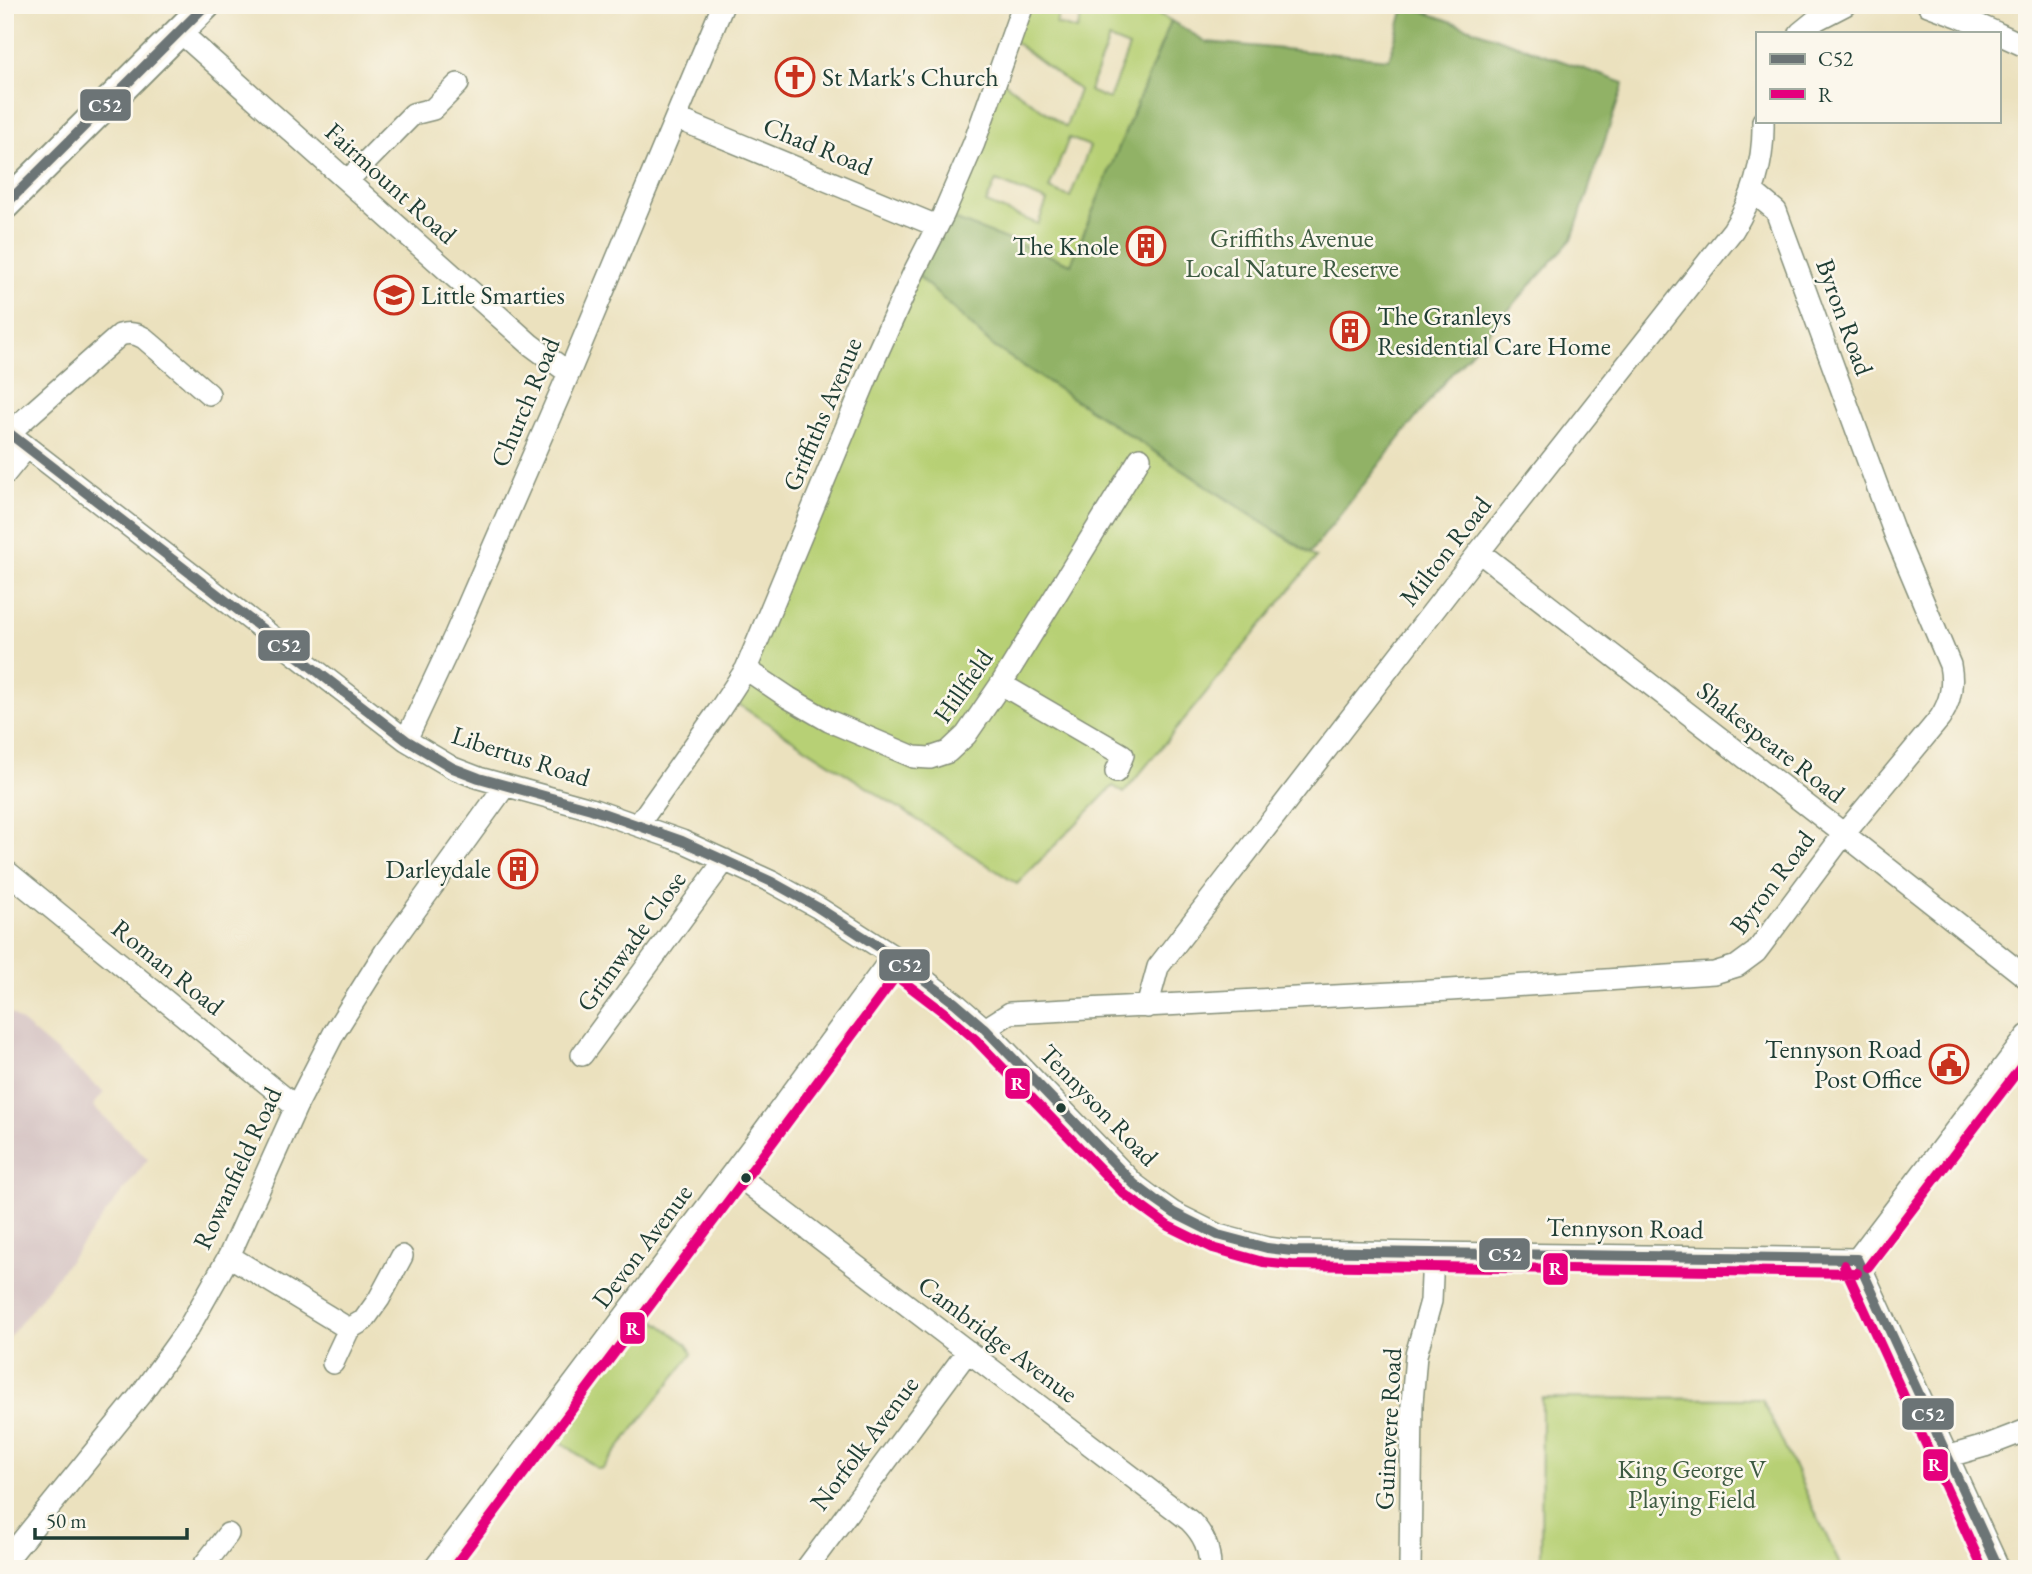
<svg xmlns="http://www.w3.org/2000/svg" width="2032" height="1574" font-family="'EB Garamond',serif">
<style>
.industrial{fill:#d2bfc0}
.green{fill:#b7d075;stroke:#6b8654;stroke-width:2;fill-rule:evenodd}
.forest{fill:#91b266;stroke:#58784d;stroke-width:2}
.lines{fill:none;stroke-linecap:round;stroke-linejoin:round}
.minor-casing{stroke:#858f79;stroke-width:24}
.major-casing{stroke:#858f79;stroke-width:32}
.minor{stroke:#fff;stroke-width:21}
.major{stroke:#fff;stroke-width:28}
.bus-1-casing{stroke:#fbf7ec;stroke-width:16}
.bus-2-casing{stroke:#fbf7ec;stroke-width:16}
.bus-1{stroke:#6c7476;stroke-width:10}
.bus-2{stroke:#e5007d;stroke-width:10}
.bus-dot{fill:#1f3d34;stroke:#fbf7ec;stroke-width:2.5}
.labels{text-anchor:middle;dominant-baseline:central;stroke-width:5;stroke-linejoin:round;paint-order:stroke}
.poi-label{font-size:26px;fill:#1f3d34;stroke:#fbf7ec;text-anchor:start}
.street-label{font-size:26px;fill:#1f3d34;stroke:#fbf7ec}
.park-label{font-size:26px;fill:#3d5a41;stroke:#fbf7ec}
.line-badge{stroke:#fbf7ec;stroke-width:2.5}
.badge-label{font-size:19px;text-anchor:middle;font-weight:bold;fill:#fff}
</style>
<rect width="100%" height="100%" fill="#fbf7ec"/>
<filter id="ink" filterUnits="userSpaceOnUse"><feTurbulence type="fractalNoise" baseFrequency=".0143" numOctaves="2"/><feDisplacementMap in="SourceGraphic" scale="14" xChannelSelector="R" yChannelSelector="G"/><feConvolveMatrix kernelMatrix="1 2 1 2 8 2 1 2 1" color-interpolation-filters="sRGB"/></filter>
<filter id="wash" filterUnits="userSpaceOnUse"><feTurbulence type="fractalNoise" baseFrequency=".00686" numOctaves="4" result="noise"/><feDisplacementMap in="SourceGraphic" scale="28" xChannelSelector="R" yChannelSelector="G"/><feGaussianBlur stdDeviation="1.57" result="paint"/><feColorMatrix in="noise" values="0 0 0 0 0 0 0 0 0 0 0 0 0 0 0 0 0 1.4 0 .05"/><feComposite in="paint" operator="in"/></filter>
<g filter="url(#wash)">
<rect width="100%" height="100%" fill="#ebe1be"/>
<!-- industrial -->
<path class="industrial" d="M 5,1008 L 104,1092 L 93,1106 L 148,1159 L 5,1343 Z"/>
<!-- green -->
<path class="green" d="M 1023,5 L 1061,5 L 1056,24 L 1077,30 L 1085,5 L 1145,5 L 1171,21 L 1071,264 L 943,215 L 998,78 L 1066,127 L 1079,90 L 1012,40 ZM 1109,39 L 1129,47 L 1109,99 L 1089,91 ZM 1069,138 L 1090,146 L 1070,197 L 1049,189 ZM 996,181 L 1047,201 L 1038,224 L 986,203 Z
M 914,272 L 993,346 L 1316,558 L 1124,793 L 1113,786 L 1017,884 L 727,697 Z
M 633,1304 L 688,1345 L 692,1354 L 603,1468 L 598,1469 L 541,1427 Z
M 1542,1398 L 1762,1399 L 1842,1569 L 1541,1569 Z"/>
<!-- forest -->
<path class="forest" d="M 1405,5 L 1624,83 L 1572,239 L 1445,381 L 1310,553 L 993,346 L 914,272 L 943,215 L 1071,264 L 1171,21 L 1207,42 L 1389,59 Z"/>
</g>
<g filter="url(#ink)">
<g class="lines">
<defs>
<path id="minor" d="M 1928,5 L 1960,17 L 1997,33
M 180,32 L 531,345 L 569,373
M 1800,33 L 1816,20 L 1845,5
M 1999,34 L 2027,47
M 676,118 L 937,226
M 347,181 L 413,114 L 433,109 L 458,84
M 5,430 L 406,740 L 453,768 L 479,778 L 591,809 L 682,841 L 772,882 L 817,907 L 893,956 L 955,1003 L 985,1029 L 1134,1184 L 1154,1199 L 1174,1213 L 1218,1235 L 1267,1248 L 1292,1251 L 1857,1259
M 9,433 L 120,335 C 129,332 136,333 144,338 L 209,394
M 5,474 L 27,447
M 1479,552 L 1844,834 L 2027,978
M 746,669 L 789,698 L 829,721 L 914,757 L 930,758 L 948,752 L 966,735 L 1001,684 L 1140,458
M 1001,684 L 1123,755 L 1116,772
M 406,740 L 455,635 L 569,373 L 723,5
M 638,825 L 720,709 L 746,669 L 875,358 L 914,272 L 943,215 L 974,143 L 1023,5
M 5,870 L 296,1107
M 1147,1007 L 1158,967 L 1479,552 L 1733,230 C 1754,197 1764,159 1763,121
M 985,1029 L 1010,1013 L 1450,990 L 1714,973 L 1737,966 L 1756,952 L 1844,834 L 1940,718 C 1951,701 1954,685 1950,665 L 1896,537 L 1776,211 L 1752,191
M 582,1055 L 725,860
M 733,1172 L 1190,1521 C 1204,1535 1210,1549 1210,1569
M 229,1256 L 349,1329 L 364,1320 L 379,1299 L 402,1256
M 1857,1259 L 1999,1569
M 1857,1259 L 2027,1036
M 333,1363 L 349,1329
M 1946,1457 L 1985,1446 L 2027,1430
M 5,1562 L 141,1394 L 189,1327 L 229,1256 L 296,1107 L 334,1033 L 385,952 L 505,786
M 201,1569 L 228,1534
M 434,1569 L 761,1135 L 893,956
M 806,1569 L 968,1351
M 1410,1569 L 1412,1403 L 1416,1355 L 1431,1301 L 1433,1253"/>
<path id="major" d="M 5,205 L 206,5"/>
</defs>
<!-- minor casing -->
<use href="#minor" class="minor-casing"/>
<!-- major casing -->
<use href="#major" class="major-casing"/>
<!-- minor -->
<use href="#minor" class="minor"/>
<!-- major -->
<use href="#major" class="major"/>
<defs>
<path id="bus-1" d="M 5,205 L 206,5
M 5,430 L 406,740 L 453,768 L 479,778 L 591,809 L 682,841 L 772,882 L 817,907 L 893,956 L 955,1003 L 985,1029 L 1134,1184 L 1154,1199 L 1174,1213 L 1218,1235 L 1267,1248 L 1292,1251 L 1857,1259
M 1857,1259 L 1999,1569"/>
<path id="bus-2" d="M 1844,1265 L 1983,1569
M 1868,1267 L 2027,1059
M 452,1569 L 772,1143 L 896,976 L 946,1014 L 975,1039 L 1124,1194 L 1168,1226 L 1213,1248 L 1263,1262 L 1292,1265 L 1857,1273"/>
</defs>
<!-- bus-1 casing -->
<use href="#bus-1" class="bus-1-casing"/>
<!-- bus-2 casing -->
<use href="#bus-2" class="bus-2-casing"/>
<!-- bus-1 -->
<use href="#bus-1" class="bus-1"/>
<!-- bus-2 -->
<use href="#bus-2" class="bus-2"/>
</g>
</g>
<!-- icons -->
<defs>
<symbol id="church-ring" viewBox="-11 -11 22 22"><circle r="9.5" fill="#fbf7ec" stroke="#c8321e" stroke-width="1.5"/><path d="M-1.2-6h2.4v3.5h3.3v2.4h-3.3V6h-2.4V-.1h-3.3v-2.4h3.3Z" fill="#c8321e"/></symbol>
<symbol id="building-ring" viewBox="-11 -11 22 22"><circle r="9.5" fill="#fbf7ec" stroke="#c8321e" stroke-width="1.5"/><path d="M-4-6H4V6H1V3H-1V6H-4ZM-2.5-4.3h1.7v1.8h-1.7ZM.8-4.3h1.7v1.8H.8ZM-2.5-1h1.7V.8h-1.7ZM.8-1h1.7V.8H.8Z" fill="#c8321e"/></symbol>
<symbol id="school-ring" viewBox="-11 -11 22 22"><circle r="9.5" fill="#fbf7ec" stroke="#c8321e" stroke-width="1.5"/><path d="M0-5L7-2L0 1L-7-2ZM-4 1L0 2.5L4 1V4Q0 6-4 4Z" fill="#c8321e"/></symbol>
<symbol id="civic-ring" viewBox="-11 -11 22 22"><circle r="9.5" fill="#fbf7ec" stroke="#c8321e" stroke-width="1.5"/><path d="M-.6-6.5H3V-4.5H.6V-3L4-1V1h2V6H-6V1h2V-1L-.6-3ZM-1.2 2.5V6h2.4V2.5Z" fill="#c8321e"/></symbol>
</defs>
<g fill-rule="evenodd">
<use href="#church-ring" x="773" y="55" width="44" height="44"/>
<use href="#building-ring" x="1124" y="224" width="44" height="44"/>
<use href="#school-ring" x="372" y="273" width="44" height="44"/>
<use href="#building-ring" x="1328" y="309" width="44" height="44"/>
<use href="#building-ring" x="496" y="847" width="44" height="44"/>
<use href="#civic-ring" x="1927" y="1042" width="44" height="44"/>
</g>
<!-- markers -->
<g class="bus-dot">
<circle cx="1061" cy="1108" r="6"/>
<circle cx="746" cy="1178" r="6"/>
</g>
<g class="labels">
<!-- poi labels -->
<g class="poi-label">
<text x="822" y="77">St Mark's Church</text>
<text x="1119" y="246" text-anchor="end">The Knole</text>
<text x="421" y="295">Little Smarties</text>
<text x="1377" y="316">The Granleys<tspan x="1377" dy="30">Residential Care Home</tspan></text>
<text x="491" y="869" text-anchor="end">Darleydale</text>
<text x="1922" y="1049" text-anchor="end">Tennyson Road<tspan x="1922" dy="30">Post Office</tspan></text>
</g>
<!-- street labels -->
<g class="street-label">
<text transform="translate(818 146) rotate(22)">Chad Road</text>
<text transform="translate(391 183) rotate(42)">Fairmount Road</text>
<text transform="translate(1845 317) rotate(70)">Byron Road</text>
<text transform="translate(525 402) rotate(-67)">Church Road</text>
<text transform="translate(822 414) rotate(-67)">Griffiths Avenue</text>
<text transform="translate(1445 551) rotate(-52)">Milton Road</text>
<text transform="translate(963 686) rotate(-55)">Hillfield</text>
<text transform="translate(1771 742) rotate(38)">Shakespeare Road</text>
<text transform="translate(521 756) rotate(18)">Libertus Road</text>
<text transform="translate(1772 882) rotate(-53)">Byron Road</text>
<text transform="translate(631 941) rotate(-54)">Grimwade Close</text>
<text transform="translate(168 967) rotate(39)">Roman Road</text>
<text transform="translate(1099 1105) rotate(46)">Tennyson Road</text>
<text transform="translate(237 1168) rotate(-65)">Rowanfield Road</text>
<text transform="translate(1625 1228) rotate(1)">Tennyson Road</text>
<text transform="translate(642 1246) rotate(-53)">Devon Avenue</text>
<text transform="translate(998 1339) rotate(37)">Cambridge Avenue</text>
<text transform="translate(1388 1429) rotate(-87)">Guinevere Road</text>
<text transform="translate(864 1443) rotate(-53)">Norfolk Avenue</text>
</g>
<!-- park labels -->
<g class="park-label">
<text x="1292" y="238">Griffiths Avenue<tspan x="1292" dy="30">Local Nature Reserve</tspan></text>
<text x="1692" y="1469">King George V<tspan x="1692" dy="30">Playing Field</tspan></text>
</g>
</g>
<g class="line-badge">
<rect x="79" y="88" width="53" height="34" rx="7" fill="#6c7476"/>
<rect x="257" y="629" width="54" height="33" rx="7" fill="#6c7476"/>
<rect x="878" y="948" width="53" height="34" rx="7" fill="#6c7476"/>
<rect x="1004" y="1067" width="27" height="33" rx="7" fill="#e5007d"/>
<rect x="1478" y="1237" width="53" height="34" rx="7" fill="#6c7476"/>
<rect x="1542" y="1252" width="27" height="34" rx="7" fill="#e5007d"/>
<rect x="619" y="1311" width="27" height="34" rx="7" fill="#e5007d"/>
<rect x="1901" y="1397" width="54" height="34" rx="7" fill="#6c7476"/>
<rect x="1922" y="1448" width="27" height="34" rx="7" fill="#e5007d"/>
</g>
<g class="badge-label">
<text x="105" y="112">C52</text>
<text x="284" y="652">C52</text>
<text x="905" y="972">C52</text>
<text x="1018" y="1090">R</text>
<text x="1505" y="1261">C52</text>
<text x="1556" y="1275">R</text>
<text x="633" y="1335">R</text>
<text x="1928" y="1421">C52</text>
<text x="1935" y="1471">R</text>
</g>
<!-- margin -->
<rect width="2032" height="1574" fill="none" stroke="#fbf7ec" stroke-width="28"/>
<!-- legend -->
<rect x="1756" y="32" width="245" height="91" fill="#fbf7ec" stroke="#a3ada2" stroke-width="2"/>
<rect x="1770" y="54" width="35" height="10" fill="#6c7476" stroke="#a3ada2" stroke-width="2"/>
<text x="1818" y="66" font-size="21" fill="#1f3d34">C52</text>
<rect x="1770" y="89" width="35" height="10" fill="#e5007d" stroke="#a3ada2" stroke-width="2"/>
<text x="1818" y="102" font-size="21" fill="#1f3d34">R</text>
<!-- scale -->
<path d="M35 1528v10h152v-10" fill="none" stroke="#1f3d34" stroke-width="3.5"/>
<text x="46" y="1528" font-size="21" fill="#1f3d34" stroke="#fbf7ec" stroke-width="5" paint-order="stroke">50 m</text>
</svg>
